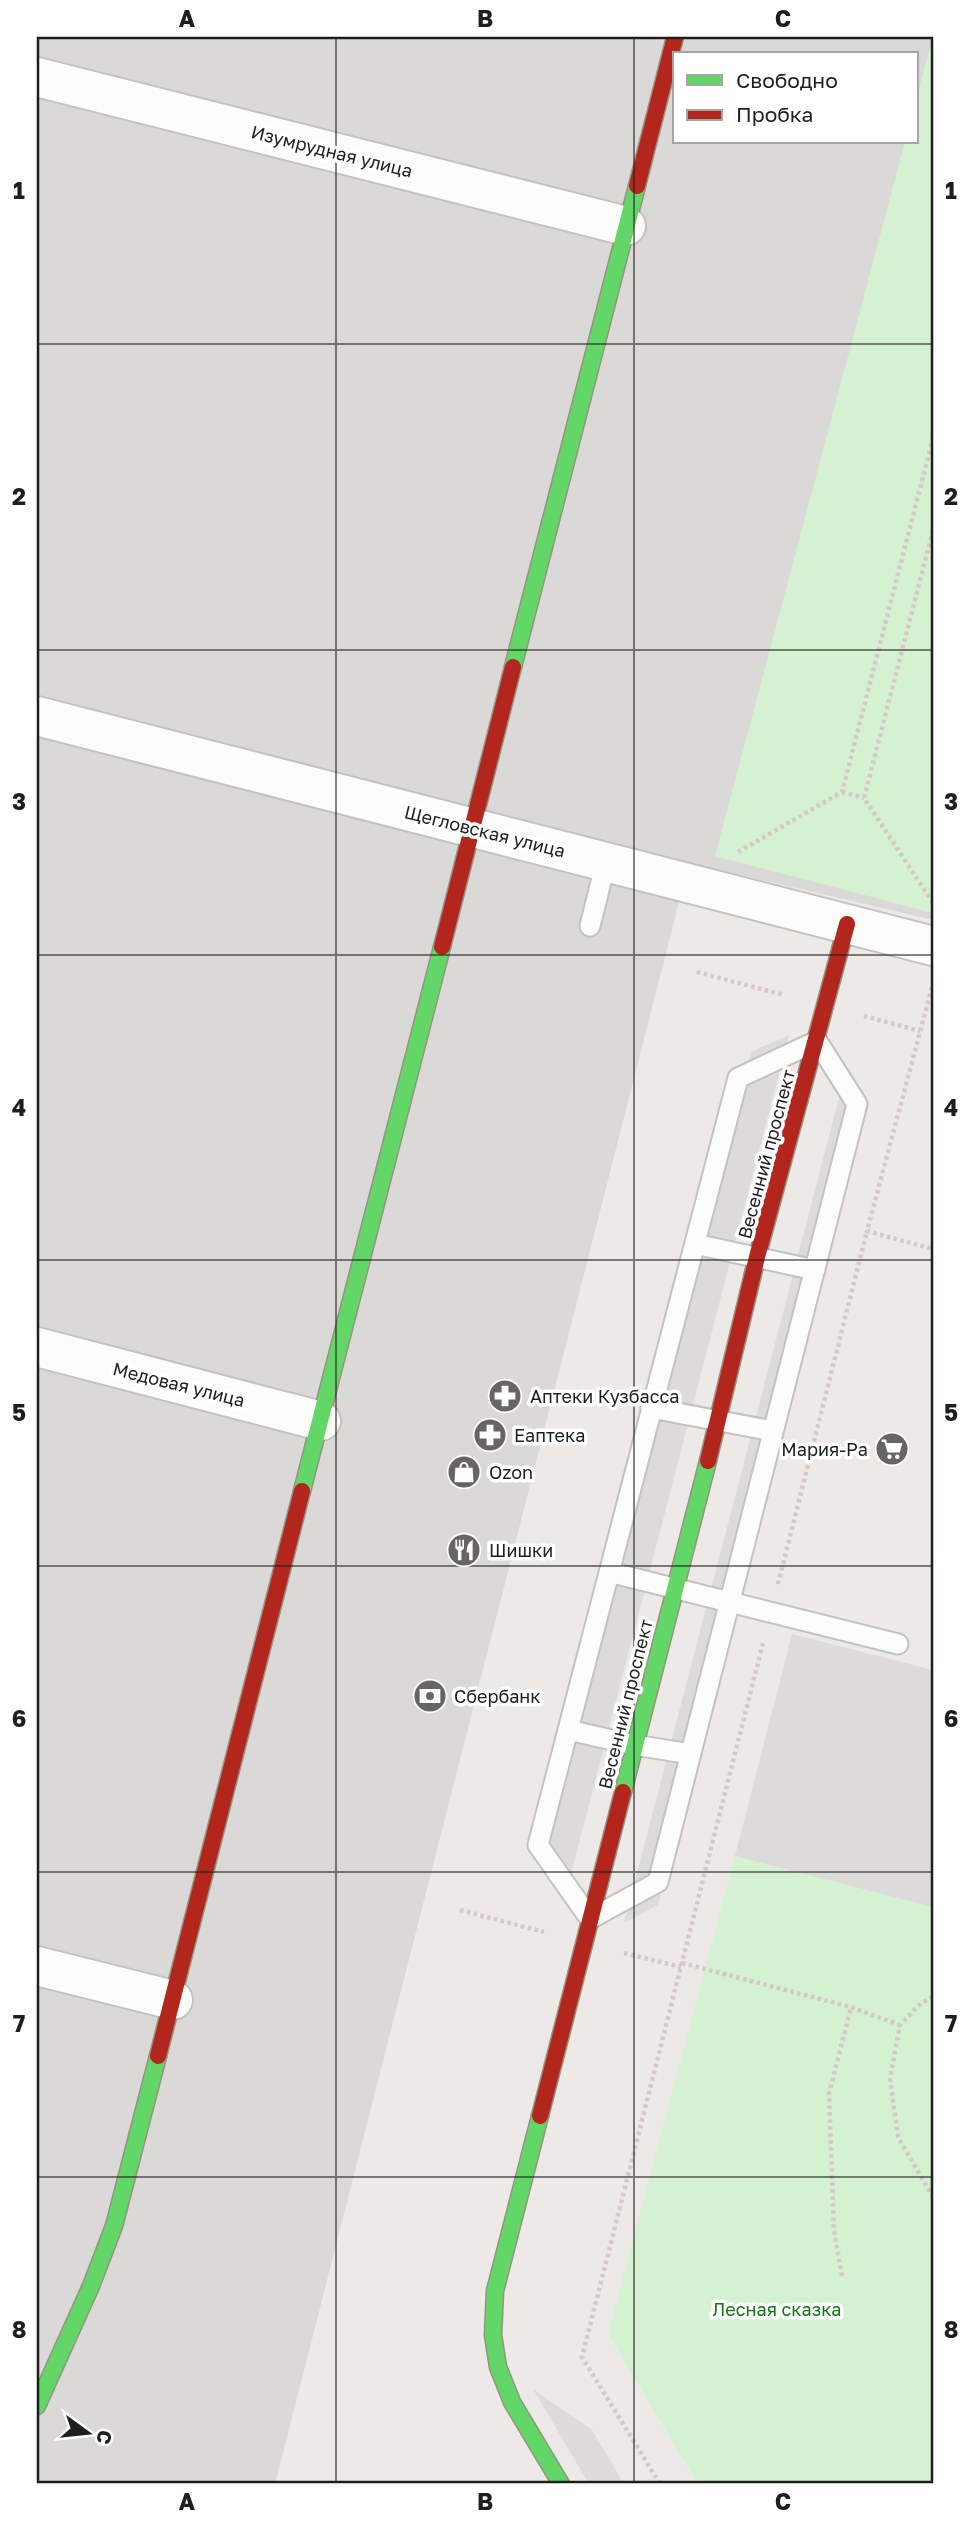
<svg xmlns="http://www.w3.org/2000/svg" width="970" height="2521" font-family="'Golos Text',sans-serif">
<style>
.residential{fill:#dbd9d8;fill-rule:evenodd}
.park{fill:#d4f1d2}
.parking{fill:#dcdbda}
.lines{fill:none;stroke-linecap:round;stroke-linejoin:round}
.lane-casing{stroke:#c3c2c1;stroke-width:23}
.street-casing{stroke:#c3c2c1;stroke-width:42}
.fast-casing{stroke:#95947f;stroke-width:19}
.jam-casing{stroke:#95947f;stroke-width:19}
.path{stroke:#d5c7c6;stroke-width:4.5;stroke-dasharray:3.5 3.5;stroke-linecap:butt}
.lane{stroke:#fcfcfb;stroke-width:19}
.street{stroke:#fcfcfb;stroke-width:38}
.fast{stroke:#63d668;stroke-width:16}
.jam{stroke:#b3261e;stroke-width:16}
.grid{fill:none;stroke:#1e1e1e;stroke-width:2;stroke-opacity:0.55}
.labels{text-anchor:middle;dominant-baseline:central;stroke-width:7;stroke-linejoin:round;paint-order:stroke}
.street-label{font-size:18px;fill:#1e1e1e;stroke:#fff}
.poi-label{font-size:18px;fill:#1e1e1e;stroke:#fff;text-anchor:start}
.park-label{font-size:18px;fill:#0e790f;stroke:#fff}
.neatline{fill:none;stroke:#1e1e1e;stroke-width:2.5}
.grid-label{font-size:23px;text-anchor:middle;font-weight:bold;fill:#1e1e1e}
</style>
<rect width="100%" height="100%" fill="#ece9e6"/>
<!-- residential -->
<path class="residential" d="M 37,37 L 933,37 L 933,920 L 689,863 L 275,2484 L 37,2484 ZM 674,54 L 916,54 L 916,142 L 674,142 Z"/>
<!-- park -->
<path class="park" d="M 933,37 L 933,913 L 715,856 L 905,142 L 916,142 L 916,99 Z
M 735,1856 L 933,1907 L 933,2484 L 698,2484 L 608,2334 Z"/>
<!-- parking -->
<path class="parking" d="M 789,1035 L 571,1874 L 539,1866 L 751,1052 Z
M 840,1094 L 867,1101 L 658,1905 L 624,1923 Z
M 792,1634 L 933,1670 L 933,1907 L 735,1856 Z
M 533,2389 L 592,2430 L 624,2484 L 589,2484 Z"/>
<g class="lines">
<defs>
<path id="lane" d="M 590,926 L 606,862
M 817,1041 L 857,1104 L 658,1882 L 590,1919 L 538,1845 L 738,1078 Z
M 695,1244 L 815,1270
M 651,1408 L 773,1431
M 609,1572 L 898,1644
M 568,1730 L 634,1745 L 691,1754"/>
<path id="street" d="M 37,77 L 626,226
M 37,716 L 933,946
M 37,1347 L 321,1421
M 37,1966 L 173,2000"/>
<path id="fast" d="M 513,667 L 637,186
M 302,1491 L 442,947
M 623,1792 L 708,1461
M 540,2116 L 495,2291 L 493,2335 L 498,2367 L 512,2402 L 561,2484
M 37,2406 L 91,2286 L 114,2226 L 158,2056"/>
<path id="jam" d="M 637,186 L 675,37
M 442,947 L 513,667
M 708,1461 L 757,1257 L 847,924
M 158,2056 L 302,1491
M 540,2116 L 623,1792"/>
</defs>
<!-- lane casing -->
<use href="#lane" class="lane-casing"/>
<!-- street casing -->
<use href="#street" class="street-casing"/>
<!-- fast casing -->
<use href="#fast" class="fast-casing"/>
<!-- jam casing -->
<use href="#jam" class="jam-casing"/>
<!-- path -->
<path class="path" d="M 842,792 L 864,798
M 738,852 L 842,792 L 933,438
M 933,903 L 864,798 L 933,530
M 697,972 L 784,995
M 932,987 L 867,1231 L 933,1249
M 864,1016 L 920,1031
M 778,1584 L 867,1231
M 460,1910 L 544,1932
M 624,1953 L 681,1967
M 682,1963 L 851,2007 L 900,2025
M 933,1997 L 921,2003 L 900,2025 L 890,2079 L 898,2137 L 933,2197
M 842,2276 L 834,2231 L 829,2094 L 851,2007
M 660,2484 L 582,2357 L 763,1643"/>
<!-- lane -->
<use href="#lane" class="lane"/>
<!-- street -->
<use href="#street" class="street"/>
<!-- fast -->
<use href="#fast" class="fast"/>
<!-- jam -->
<use href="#jam" class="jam"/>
</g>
<!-- grid -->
<path class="grid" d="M 336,37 L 336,2484M 634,37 L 634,2484M 37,344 L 933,344M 37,650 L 933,650M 37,955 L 933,955M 37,1260 L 933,1260M 37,1566 L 933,1566M 37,1872 L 933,1872M 37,2177 L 933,2177"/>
<!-- icons -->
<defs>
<symbol id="pharmacy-disc" viewBox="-11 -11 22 22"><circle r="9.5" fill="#666564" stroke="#fff"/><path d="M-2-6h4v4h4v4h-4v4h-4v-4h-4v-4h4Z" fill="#fff"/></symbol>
<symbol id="supermarket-disc" viewBox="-11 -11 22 22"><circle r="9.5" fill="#666564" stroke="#fff"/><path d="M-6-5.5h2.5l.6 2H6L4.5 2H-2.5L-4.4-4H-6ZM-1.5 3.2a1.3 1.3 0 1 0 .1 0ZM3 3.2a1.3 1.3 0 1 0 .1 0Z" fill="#fff"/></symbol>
<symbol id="shop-disc" viewBox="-11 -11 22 22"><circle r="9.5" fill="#666564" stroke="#fff"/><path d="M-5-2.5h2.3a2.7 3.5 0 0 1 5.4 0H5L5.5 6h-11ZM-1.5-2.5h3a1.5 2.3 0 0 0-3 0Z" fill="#fff"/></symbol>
<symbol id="restaurant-disc" viewBox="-11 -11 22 22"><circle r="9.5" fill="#666564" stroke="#fff"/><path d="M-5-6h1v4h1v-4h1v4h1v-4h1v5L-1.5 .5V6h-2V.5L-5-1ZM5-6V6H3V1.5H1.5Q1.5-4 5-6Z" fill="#fff"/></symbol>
<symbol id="bank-disc" viewBox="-11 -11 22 22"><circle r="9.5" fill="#666564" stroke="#fff"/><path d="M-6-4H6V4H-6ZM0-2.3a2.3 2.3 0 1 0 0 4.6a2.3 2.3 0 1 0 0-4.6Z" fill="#fff"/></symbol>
</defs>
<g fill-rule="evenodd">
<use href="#pharmacy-disc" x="486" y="1377" width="38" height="38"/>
<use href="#pharmacy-disc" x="471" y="1416" width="38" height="38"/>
<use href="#supermarket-disc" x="873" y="1430" width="38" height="38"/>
<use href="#shop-disc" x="445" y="1453" width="38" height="38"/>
<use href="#restaurant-disc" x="445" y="1531" width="38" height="38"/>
<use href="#bank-disc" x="411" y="1677" width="38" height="38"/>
</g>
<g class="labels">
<!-- street labels -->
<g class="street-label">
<text transform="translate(332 151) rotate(14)">Изумрудная улица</text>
<text transform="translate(485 831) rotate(14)">Щегловская улица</text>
<text transform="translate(766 1154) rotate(-75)">Весенний проспект</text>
<text transform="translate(179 1384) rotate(14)">Медовая улица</text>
<text transform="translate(625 1704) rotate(-76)">Весенний проспект</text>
</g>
<!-- poi labels -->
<g class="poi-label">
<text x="530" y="1396">Аптеки Кузбасса</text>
<text x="514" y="1435">Еаптека</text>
<text x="868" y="1449" text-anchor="end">Мария-Ра</text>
<text x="489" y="1472">Ozon</text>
<text x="489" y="1550">Шишки</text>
<text x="454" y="1696">Сбербанк</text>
</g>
<!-- park labels -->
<g class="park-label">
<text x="777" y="2309">Лесная сказка</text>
</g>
</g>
<!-- border -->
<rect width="970" height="2521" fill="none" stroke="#ffffff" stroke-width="77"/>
<!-- legend -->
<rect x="673" y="52" width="245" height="91" fill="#ffffff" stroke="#a5a5a5" stroke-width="2"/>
<rect x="687" y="75" width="35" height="10" fill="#63d668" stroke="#a5a5a5" stroke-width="2"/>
<text x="736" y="88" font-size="21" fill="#1e1e1e">Свободно</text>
<rect x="687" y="110" width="35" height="10" fill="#b3261e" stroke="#a5a5a5" stroke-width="2"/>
<text x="736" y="122" font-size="21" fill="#1e1e1e">Пробка</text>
<!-- north arrow -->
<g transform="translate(88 2433) rotate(105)" stroke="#ffffff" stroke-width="5" paint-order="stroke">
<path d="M0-5L12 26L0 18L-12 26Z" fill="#1e1e1e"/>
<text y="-10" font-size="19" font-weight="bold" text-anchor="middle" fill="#1e1e1e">С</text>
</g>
<rect x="38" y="38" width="894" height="2444" class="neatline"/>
<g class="grid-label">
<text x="187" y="27">A</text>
<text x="485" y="27">B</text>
<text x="783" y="27">C</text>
<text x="19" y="199">1</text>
<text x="951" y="199">1</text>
<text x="19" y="505">2</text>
<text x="951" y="505">2</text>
<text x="19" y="810">3</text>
<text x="951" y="810">3</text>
<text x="19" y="1116">4</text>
<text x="951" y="1116">4</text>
<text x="19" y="1421">5</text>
<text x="951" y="1421">5</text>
<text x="19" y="1727">6</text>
<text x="951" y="1727">6</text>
<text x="19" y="2032">7</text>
<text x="951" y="2032">7</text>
<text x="19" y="2338">8</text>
<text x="951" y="2338">8</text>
<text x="187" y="2510">A</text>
<text x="485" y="2510">B</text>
<text x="783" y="2510">C</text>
</g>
</svg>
